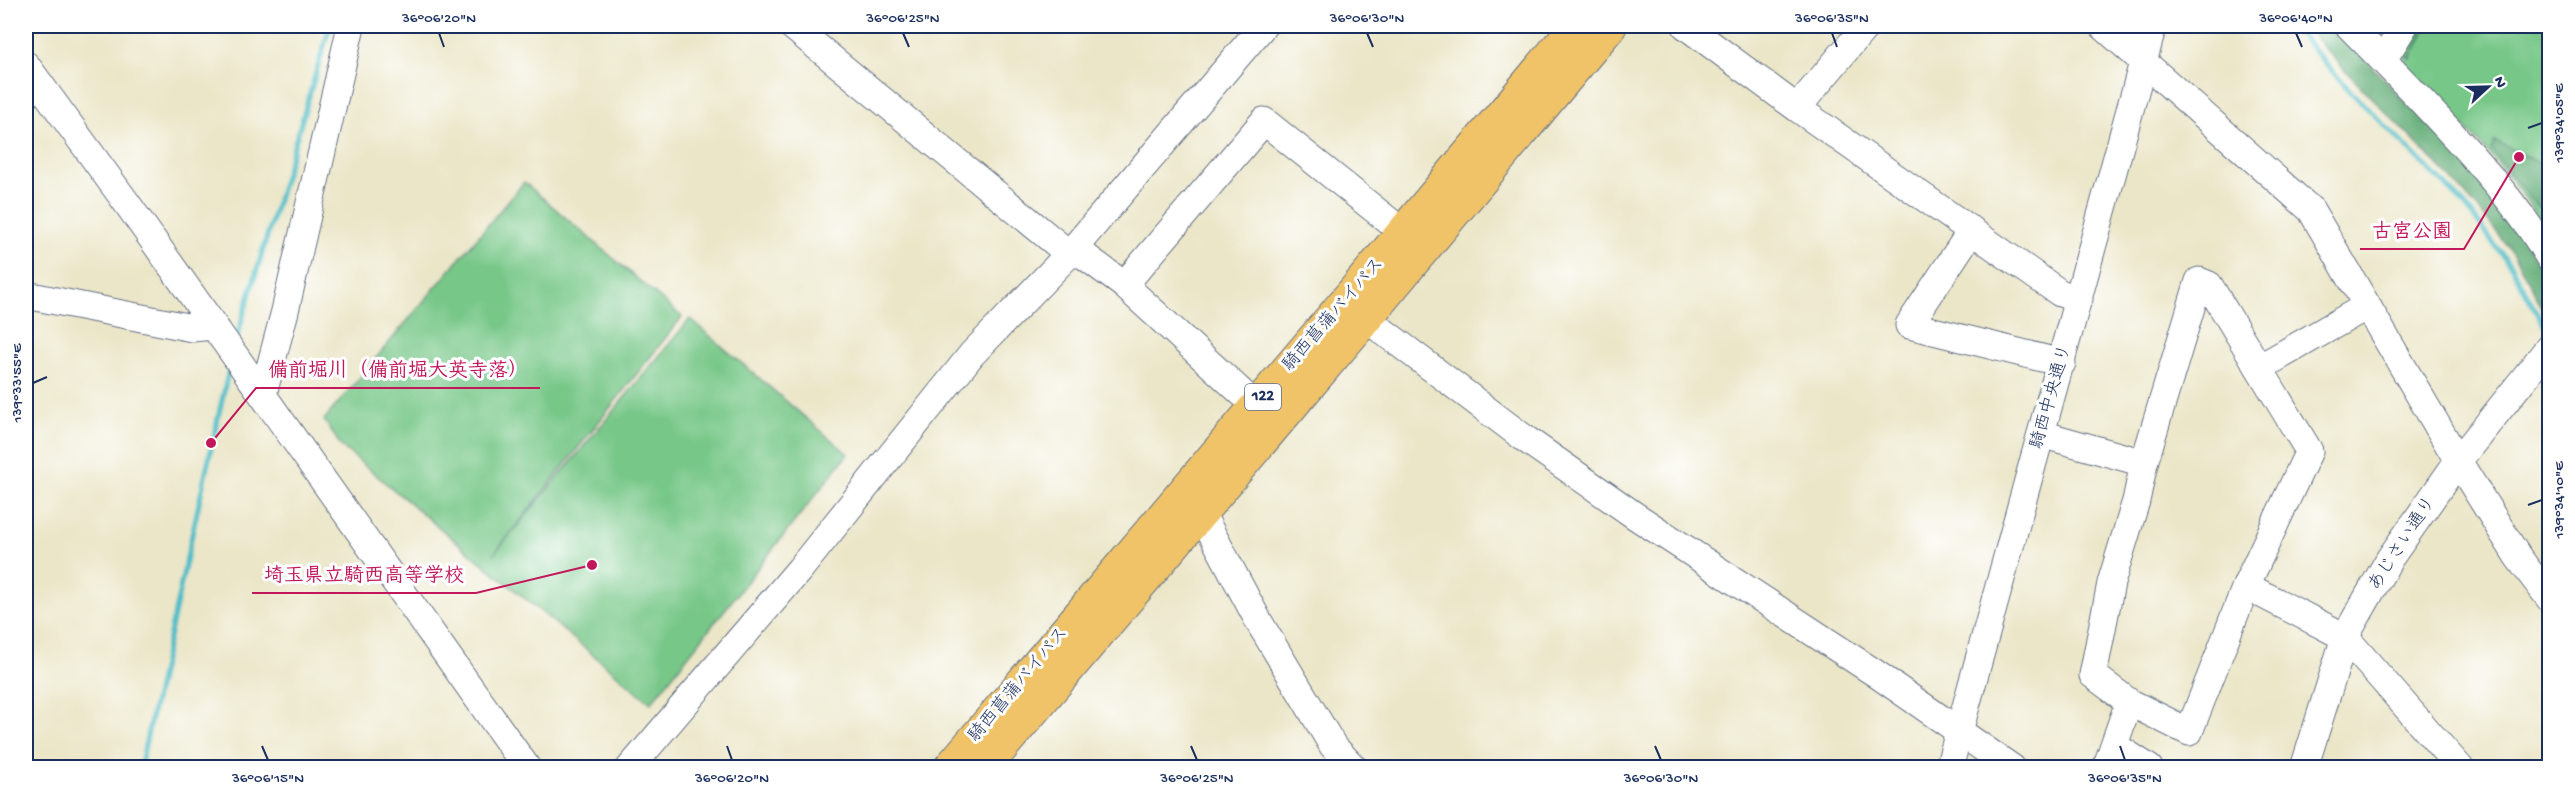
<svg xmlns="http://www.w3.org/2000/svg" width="2575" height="793" font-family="'Gochi Hand','Klee One',sans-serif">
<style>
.green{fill:#77c788;stroke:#497b73;stroke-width:1.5}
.forest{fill:#61ac74;stroke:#3e6e69;stroke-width:1.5}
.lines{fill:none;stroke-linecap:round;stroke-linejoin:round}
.stream{stroke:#4fbdc7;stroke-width:5}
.minor-casing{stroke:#646f83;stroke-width:29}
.highway-casing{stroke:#646f83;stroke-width:35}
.minor{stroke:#fff;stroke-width:27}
.highway{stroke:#f0c369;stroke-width:33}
.ticks{fill:none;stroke:#1b2f5e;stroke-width:2}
.labels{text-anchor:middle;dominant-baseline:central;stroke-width:6;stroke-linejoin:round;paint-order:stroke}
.shield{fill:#fff;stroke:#5f6d8e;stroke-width:1.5}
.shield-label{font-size:16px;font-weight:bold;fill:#1b2f5e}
.street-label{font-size:18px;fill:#1b2f5e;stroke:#fff}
.leader{fill:none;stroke:#c2185b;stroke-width:2}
.callout-dot{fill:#c2185b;stroke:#fff;stroke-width:2}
.callout-label{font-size:20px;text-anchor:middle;font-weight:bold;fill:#c2185b;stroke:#fff;stroke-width:6;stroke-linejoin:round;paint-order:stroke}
.neatline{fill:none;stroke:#1b2f5e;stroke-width:2}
.ticks-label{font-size:15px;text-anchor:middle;fill:#1b2f5e}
</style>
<rect width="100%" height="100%" fill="#fff"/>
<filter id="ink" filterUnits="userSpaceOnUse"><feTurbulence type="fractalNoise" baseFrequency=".0167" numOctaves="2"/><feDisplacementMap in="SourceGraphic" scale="12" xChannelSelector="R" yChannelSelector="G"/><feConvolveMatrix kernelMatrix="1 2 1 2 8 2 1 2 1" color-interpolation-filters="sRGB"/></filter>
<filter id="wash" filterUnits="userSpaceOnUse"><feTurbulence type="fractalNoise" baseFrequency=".008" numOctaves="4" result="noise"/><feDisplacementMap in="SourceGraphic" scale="24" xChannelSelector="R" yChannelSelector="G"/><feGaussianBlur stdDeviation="1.35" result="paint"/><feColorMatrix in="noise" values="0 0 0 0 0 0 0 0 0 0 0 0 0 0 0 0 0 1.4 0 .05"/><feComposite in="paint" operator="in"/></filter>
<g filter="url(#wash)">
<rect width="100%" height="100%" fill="#ebe6c8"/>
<!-- green -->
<path class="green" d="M 2414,26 L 2549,26 L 2549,235 C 2522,188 2483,146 2445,106 C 2429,89 2406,72 2400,49 Z
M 524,182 L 682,317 L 493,555 L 690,319 L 848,454 L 651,703 L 341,446 L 324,420 Z"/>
<!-- forest -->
<path class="forest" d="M 2305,26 L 2333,26 L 2484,183 L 2517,226 L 2549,283 L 2549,300 L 2542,307 C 2531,287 2521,265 2508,247 C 2448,166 2369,102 2305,26 Z
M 2418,26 L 2427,26 L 2411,59 L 2401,51 Z
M 2495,141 L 2549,168 L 2549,208 L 2538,207 L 2491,150 Z"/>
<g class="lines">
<!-- stream -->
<path class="stream" d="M 2292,26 L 2352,93 L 2464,204 L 2511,266 L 2550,336
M 236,340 L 330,26
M 140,768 L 230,364"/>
</g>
</g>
<g filter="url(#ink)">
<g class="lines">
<defs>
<path id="minor" d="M 792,26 L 1069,254 L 1082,254 L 1124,285 L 1243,394
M 1686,26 L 1797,108 L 2060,293 L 2079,299
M 2103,26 L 2311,210 L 2458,461 L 2518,557 L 2550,599
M 2349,26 C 2389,66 2428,107 2466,149 C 2497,184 2526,218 2550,259
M 2383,60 L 2404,26
M 26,65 L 126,202 L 527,768
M 1797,108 L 1866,26
M 1972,230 L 1909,325 L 2062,363
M 2199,281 L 2209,285 L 2309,451 L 2246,586 L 2189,732 L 2129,702 L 2093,675 L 2111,583 L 2136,501 L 2144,463 Z
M 1124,285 L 1264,121 L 1404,233
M 26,295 L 192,328 L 214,326
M 1351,307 L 1524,438 L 1634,515 L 1875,673 L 2012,768
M 2259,368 L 2367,306
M 263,394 L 285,311 L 351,26
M 2041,434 L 2144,463
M 1200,511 L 1259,622 L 1333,746 L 1354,768
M 2246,586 L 2345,637 L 2460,768
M 2115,746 L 2149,768
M 630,768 L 800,569 L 972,354 L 1069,254 L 1263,26
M 1949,768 L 2153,26
M 2106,768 L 2129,702
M 2304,768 L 2345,637 L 2390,558 L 2458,461 L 2550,346"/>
<path id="highway" d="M 950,768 L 1345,302 L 1576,26
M 984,768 L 1364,320 L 1610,26"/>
</defs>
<!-- minor casing -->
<use href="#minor" class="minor-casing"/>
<!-- highway casing -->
<use href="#highway" class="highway-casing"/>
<!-- minor -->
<use href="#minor" class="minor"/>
<!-- highway -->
<use href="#highway" class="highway"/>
</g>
</g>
<!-- ticks -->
<path class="ticks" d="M 439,33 L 444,47M 903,33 L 909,47M 1367,33 L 1373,47M 1832,33 L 1837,47M 2296,33 L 2302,47M 2528,128 L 2542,123M 33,383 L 47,377M 2528,505 L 2542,500M 262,746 L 268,760M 727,746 L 732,760M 1191,746 L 1197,760M 1655,746 L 1661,760M 2120,746 L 2125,760"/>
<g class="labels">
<!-- shield labels -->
<rect class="shield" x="1245" y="384" width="36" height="26" rx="4.5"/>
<g class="shield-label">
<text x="1263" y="397">122</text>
</g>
<!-- street labels -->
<g class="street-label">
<text transform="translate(1334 315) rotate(-49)">騎西菖蒲バイパス</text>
<text transform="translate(2052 397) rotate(-74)">騎西中央通り</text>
<text transform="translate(2403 544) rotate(-57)">あじさい通り</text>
<text transform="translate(1019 685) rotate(-50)">騎西菖蒲バイパス</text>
</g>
</g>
<!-- callouts -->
<path class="leader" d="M2519 157L2464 249H2360M211 443L256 388H540M592 565L476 593H252"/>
<g class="callout-dot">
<circle cx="2519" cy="157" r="6"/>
<circle cx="211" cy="443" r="6"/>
<circle cx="592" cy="565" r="6"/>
</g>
<g class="callout-label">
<text x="2412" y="237">古宮公園</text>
<text x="398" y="376">備前堀川（備前堀大英寺落）</text>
<text x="364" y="581">埼玉県立騎西高等学校</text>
</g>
<!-- margin -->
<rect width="2575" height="793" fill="none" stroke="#fff" stroke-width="66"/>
<!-- north arrow -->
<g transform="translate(2488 87) rotate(68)" stroke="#ffffff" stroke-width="4.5" paint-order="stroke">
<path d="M0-4.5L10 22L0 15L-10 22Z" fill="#1b2f5e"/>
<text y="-9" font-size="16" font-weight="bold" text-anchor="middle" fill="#1b2f5e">N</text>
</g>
<rect x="33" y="33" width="2509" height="727" class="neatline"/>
<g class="ticks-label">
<text x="439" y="22">36°06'20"N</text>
<text x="903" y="22">36°06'25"N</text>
<text x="1367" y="22">36°06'30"N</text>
<text x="1832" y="22">36°06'35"N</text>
<text x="2296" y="22">36°06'40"N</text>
<text transform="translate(2558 123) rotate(-90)" y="5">139°34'05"E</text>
<text transform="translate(16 383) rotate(-90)" y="5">139°33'55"E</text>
<text transform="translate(2558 500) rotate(-90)" y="5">139°34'10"E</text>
<text x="268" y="782">36°06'15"N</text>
<text x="732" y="782">36°06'20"N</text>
<text x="1197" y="782">36°06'25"N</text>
<text x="1661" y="782">36°06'30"N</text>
<text x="2125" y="782">36°06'35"N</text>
</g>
</svg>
